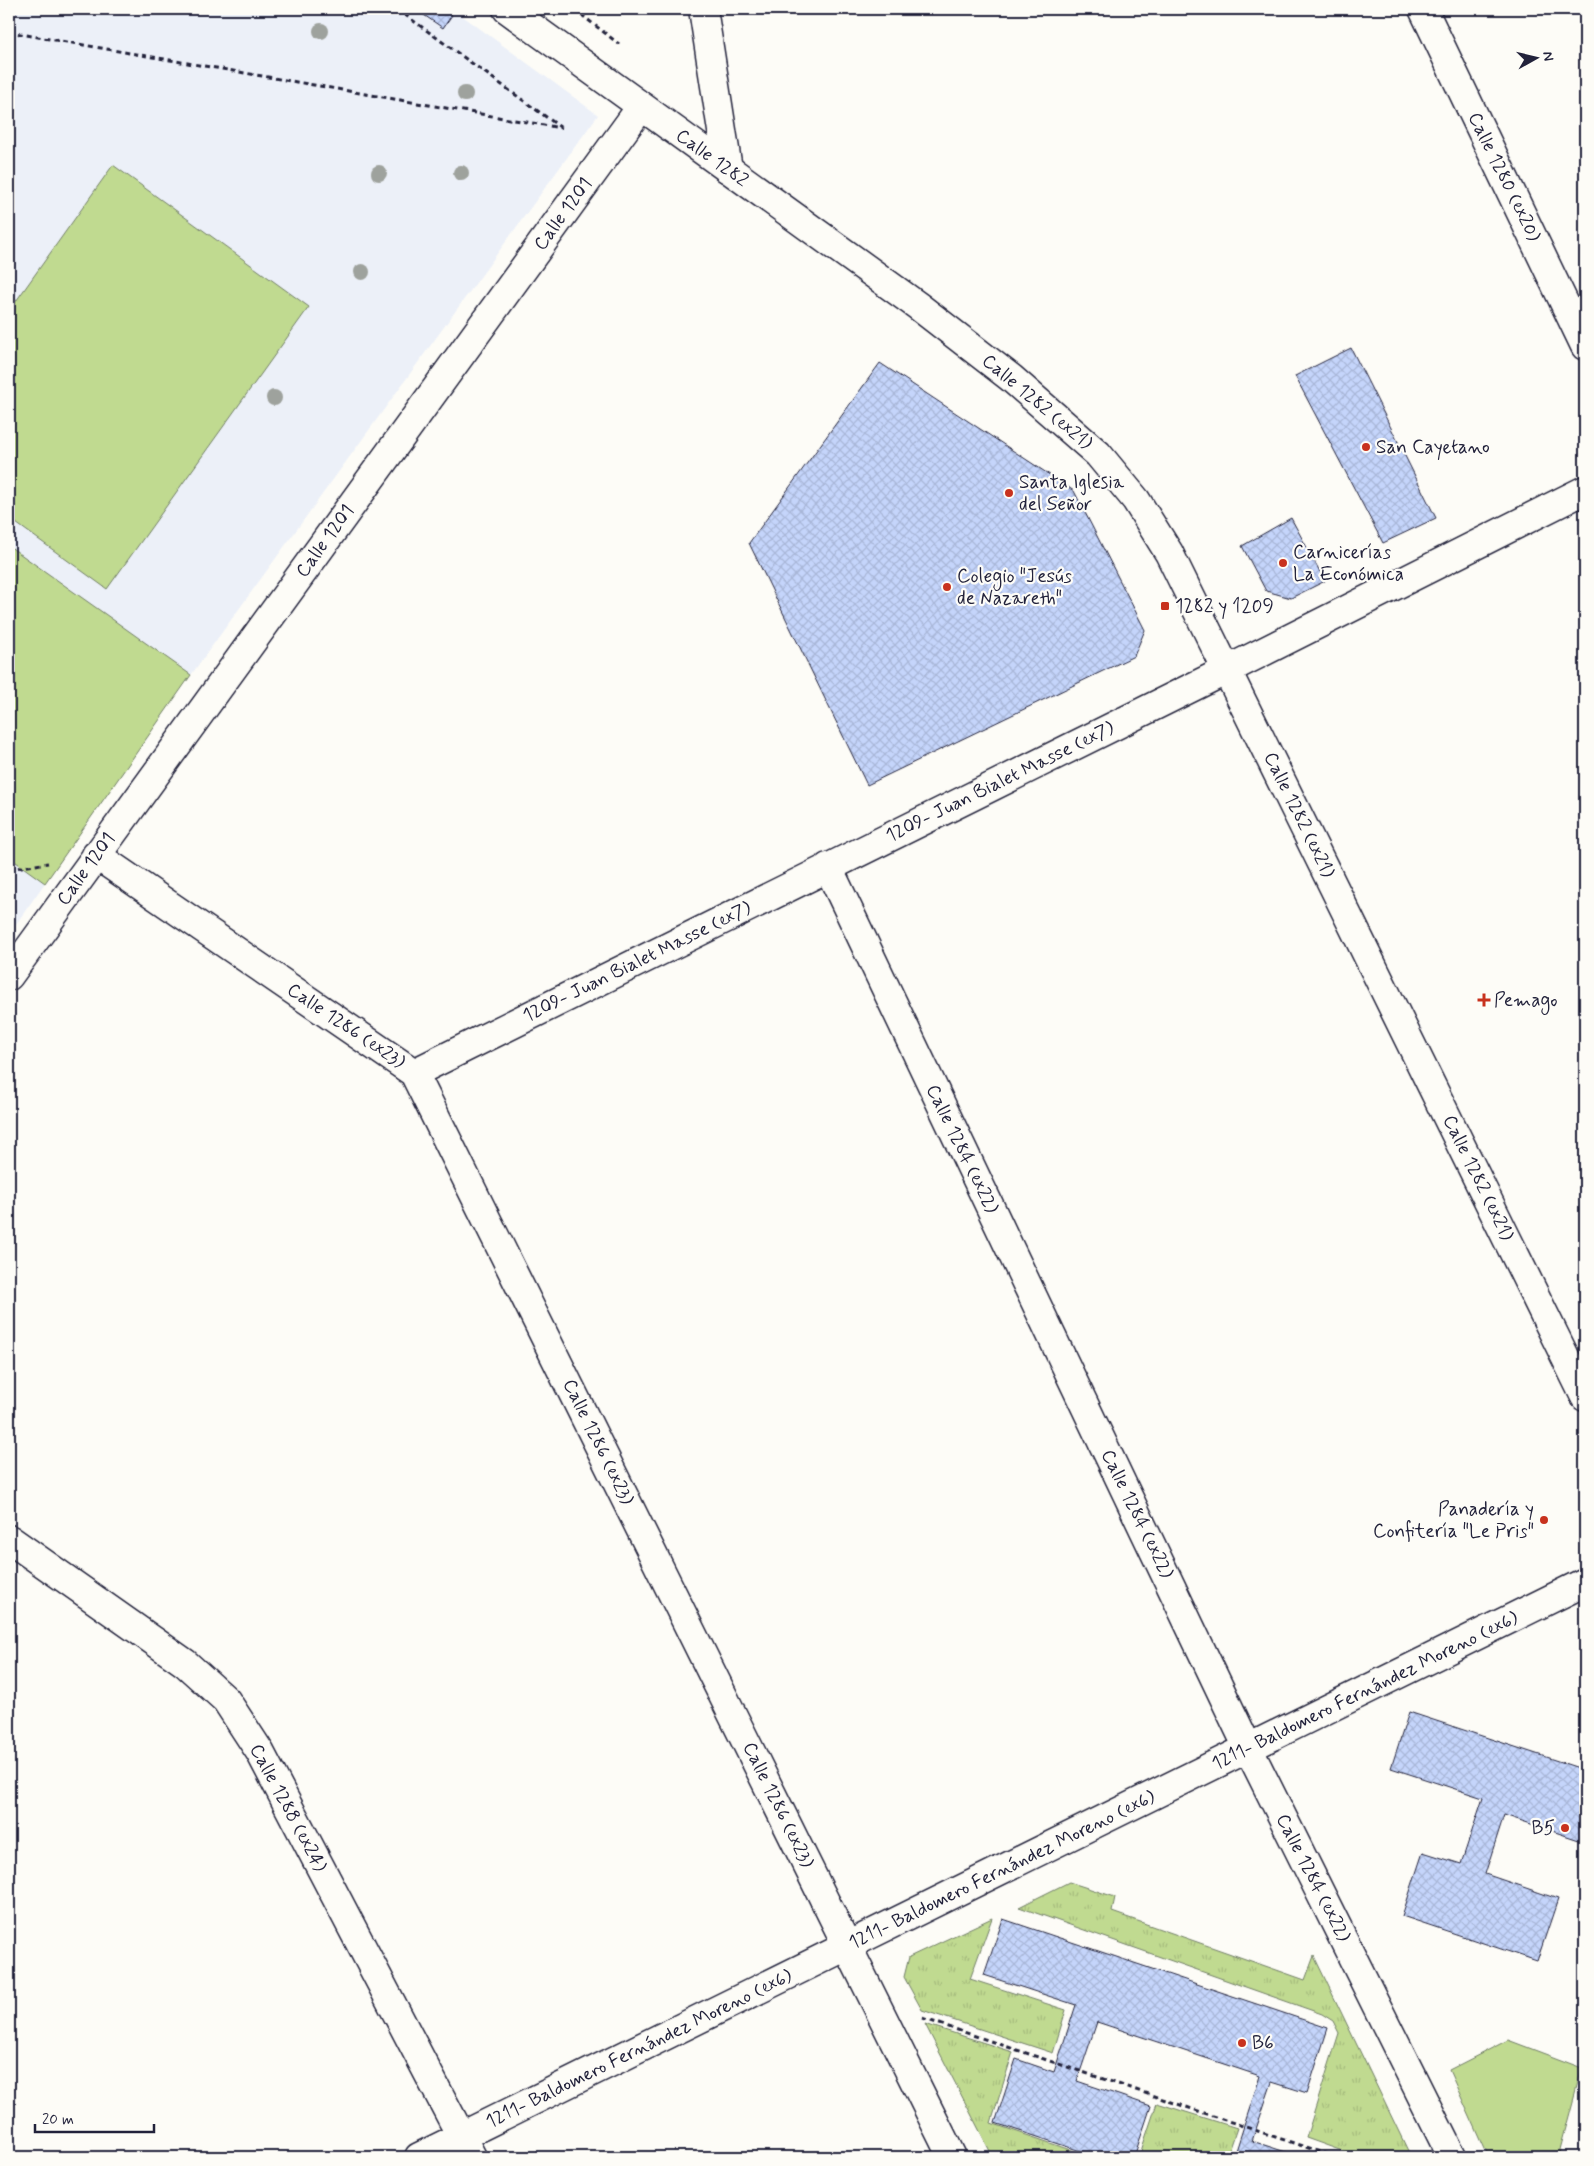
<svg xmlns="http://www.w3.org/2000/svg" width="1594" height="2166" font-family="Mynerve,sans-serif">
<style>
.built{fill:#ecf0f8}
.grass{fill:url(#grass-tufts);stroke:#717e66}
.green{fill:#c0da90;stroke:#717e66}
.building{fill:url(#building-cross-hatch);stroke:#22223b}
.lines{fill:none;stroke-linecap:round;stroke-linejoin:round}
.minor-casing{stroke:#22223b;stroke-width:31}
.tertiary-casing{stroke:#22223b;stroke-width:31}
.secondary-casing{stroke:#22223b;stroke-width:31}
.path{stroke:#22223b;stroke-width:3;stroke-dasharray:5 4;stroke-linecap:butt}
.minor{stroke:#fdfcf7;stroke-width:28}
.tertiary{stroke:#fdfcf7;stroke-width:28}
.secondary{stroke:#fdfcf7;stroke-width:28}
.tree{fill:#9ea29d}
.poi-dot{fill:#c8321e;stroke:#fdfcf7;stroke-width:2}
.labels{text-anchor:middle;dominant-baseline:central;stroke-width:4.5;stroke-linejoin:round;paint-order:stroke}
.street-label{font-size:19px;fill:#22223b;stroke:#fdfcf7}
.poi-label{font-size:19px;fill:#22223b;stroke:#fdfcf7;text-anchor:start}
</style>
<defs>
<pattern id="grass-tufts" width="24" height="20" patternUnits="userSpaceOnUse" patternTransform="scale(1.25)"><rect width="24" height="20" fill="#c0da90"/><path d="M3 7l-1-3M5 7V3M7 7l1-3M15 17l-1-3M17 17v-4M19 17l1-3" fill="none" stroke="#a5bb7d"/></pattern>
<pattern id="building-cross-hatch" width="8" height="8" patternUnits="userSpaceOnUse" patternTransform="scale(1.25)"><rect width="8" height="8" fill="#c5d5fb"/><path d="M0 0l8 8M0 8l8-8" fill="none" stroke="#a9b7d8"/></pattern>
</defs>
<rect width="100%" height="100%" fill="#fdfcf7"/>
<filter id="ink" filterUnits="userSpaceOnUse"><feTurbulence type="fractalNoise" baseFrequency=".02" numOctaves="2"/><feDisplacementMap in="SourceGraphic" scale="10" xChannelSelector="R" yChannelSelector="G"/><feConvolveMatrix kernelMatrix="1 2 1 2 8 2 1 2 1" color-interpolation-filters="sRGB"/></filter>
<g filter="url(#ink)">
<!-- built -->
<path class="built" d="M 9,9 L 453,9 L 598,115 L 191,675 L 9,934 Z"/>
<!-- grass -->
<path class="grass" d="M 1069,1882 L 1115,1897 L 1112,1912 L 1305,1980 L 1314,1956 L 1411,2157 L 1359,2157 L 1306,2138 L 1339,2033 L 1333,2021 L 1322,2014 L 1019,1907 Z
M 992,1918 L 970,1979 L 1066,2010 L 1053,2053 L 922,2010 L 904,1977 L 909,1957 Z
M 925,2024 L 1013,2052 L 991,2123 L 1091,2157 L 993,2157 Z
M 1157,2103 L 1237,2128 L 1227,2157 L 1139,2157 Z"/>
<!-- green -->
<path class="green" d="M 113,165 L 309,307 L 107,589 L 9,518 L 9,311 Z
M 9,546 L 191,675 L 45,883 L 9,857 Z
M 1508,2040 L 1582,2068 L 1558,2157 L 1488,2157 L 1449,2070 Z"/>
<!-- building -->
<path class="building" d="M 415,9 L 443,9 L 452,15 L 443,28 Z
M 1351,348 L 1436,518 L 1383,543 L 1295,376 Z
M 880,363 L 1074,491 L 1145,630 L 1134,656 L 867,785 L 749,543 Z
M 1291,518 L 1325,581 L 1291,598 L 1266,591 L 1242,546 Z
M 1409,1712 L 1585,1770 L 1585,1842 L 1504,1815 L 1485,1874 L 1558,1899 L 1537,1961 L 1402,1916 L 1423,1852 L 1461,1864 L 1483,1798 L 1391,1768 Z
M 1003,1919 L 1328,2028 L 1307,2093 L 1272,2082 L 1252,2141 L 1301,2157 L 1234,2157 L 1260,2076 L 1097,2022 L 1077,2081 L 1151,2106 L 1134,2157 L 1099,2157 L 995,2123 L 1016,2059 L 1054,2072 L 1076,2005 L 984,1975 Z"/>
<g class="lines">
<defs>
<path id="minor" d="M 703,9 L 728,169
M 1423,9 L 1585,346
M 96,855 L 414,1073 L 952,2157
M 828,867 L 1248,1748 L 1452,2157
M 9,976 L 641,107
M 414,1073 L 1227,670
M 9,1539 L 185,1663 L 226,1700 L 260,1752 L 472,2157
M 419,2157 L 1585,1582"/>
<path id="tertiary" d="M 1227,670 L 1585,490"/>
<path id="secondary" d="M 507,9 L 918,306 L 1011,378 L 1098,454 L 1136,500 L 1169,553 L 1585,1397"/>
</defs>
<!-- minor casing -->
<use href="#minor" class="minor-casing"/>
<!-- tertiary casing -->
<use href="#tertiary" class="tertiary-casing"/>
<!-- secondary casing -->
<use href="#secondary" class="secondary-casing"/>
<!-- path -->
<path class="path" d="M 397,9 L 560,127
M 574,9 L 619,44
M 9,20 L 17,9
M 9,32 L 561,128
M 9,869 L 48,863
M 922,2018 L 1335,2157"/>
<!-- minor -->
<use href="#minor" class="minor"/>
<!-- tertiary -->
<use href="#tertiary" class="tertiary"/>
<!-- secondary -->
<use href="#secondary" class="secondary"/>
</g>
<!-- trees -->
<g class="tree">
<circle cx="321" cy="31" r="8"/>
<circle cx="465" cy="94" r="8"/>
<circle cx="379" cy="173" r="8"/>
<circle cx="461" cy="173" r="8"/>
<circle cx="362" cy="272" r="8"/>
<circle cx="274" cy="398" r="8"/>
</g>
</g>
<!-- markers -->
<g class="poi-dot">
<circle cx="1366" cy="447" r="5"/>
<circle cx="1009" cy="493" r="5"/>
<circle cx="1283" cy="563" r="5"/>
<circle cx="947" cy="587" r="5"/>
<rect x="1160" y="601" width="10" height="10" rx="2.5"/>
<path d="M1481.5 992.5h5v5h5v5h-5v5h-5v-5h-5v-5h5z"/>
<circle cx="1544" cy="1520" r="5"/>
<circle cx="1565" cy="1828" r="5"/>
<circle cx="1242" cy="2043" r="5"/>
</g>
<g class="labels">
<!-- street labels -->
<g class="street-label">
<text transform="translate(712 158) rotate(36)">Calle 1282</text>
<text transform="translate(1504 177) rotate(64)">Calle 1280 (ex20)</text>
<text transform="translate(563 214) rotate(-54)">Calle 1201</text>
<text transform="translate(1037 402) rotate(40)">Calle 1282 (ex21)</text>
<text transform="translate(325 541) rotate(-54)">Calle 1201</text>
<text transform="translate(1000 782) rotate(-26)">1209- Juan Bialet Masse (ex7)</text>
<text transform="translate(1299 815) rotate(64)">Calle 1282 (ex21)</text>
<text transform="translate(86 869) rotate(-54)">Calle 1201</text>
<text transform="translate(637 962) rotate(-26)">1209- Juan Bialet Masse (ex7)</text>
<text transform="translate(346 1026) rotate(34)">Calle 1286 (ex23)</text>
<text transform="translate(962 1149) rotate(64)">Calle 1284 (ex22)</text>
<text transform="translate(1478 1178) rotate(64)">Calle 1282 (ex21)</text>
<text transform="translate(598 1442) rotate(64)">Calle 1286 (ex23)</text>
<text transform="translate(1137 1514) rotate(64)">Calle 1284 (ex22)</text>
<text transform="translate(1365 1691) rotate(-26)">1211- Baldomero Fernández Moreno (ex6)</text>
<text transform="translate(778 1805) rotate(64)">Calle 1286 (ex23)</text>
<text transform="translate(288 1808) rotate(62)">Calle 1288 (ex24)</text>
<text transform="translate(1002 1870) rotate(-26)">1211- Baldomero Fernández Moreno (ex6)</text>
<text transform="translate(1313 1878) rotate(63)">Calle 1284 (ex22)</text>
<text transform="translate(639 2049) rotate(-26)">1211- Baldomero Fernández Moreno (ex6)</text>
</g>
<!-- poi labels -->
<g class="poi-label">
<text x="1376" y="447">San Cayetano</text>
<text x="1019" y="482">Santa Iglesia<tspan x="1019" dy="22">del Señor</tspan></text>
<text x="1293" y="552">Carnicerías<tspan x="1293" dy="22">La Económica</tspan></text>
<text x="957" y="576">Colegio "Jesús<tspan x="957" dy="22">de Nazareth"</tspan></text>
<text x="1175" y="606">1282 y 1209</text>
<text x="1494" y="1000">Pemago</text>
<text x="1534" y="1509" text-anchor="end">Panadería y<tspan x="1534" dy="22">Confitería "Le Pris"</tspan></text>
<text x="1555" y="1828" text-anchor="end">B5</text>
<text x="1252" y="2043">B6</text>
</g>
</g>
<!-- margin -->
<rect width="1594" height="2166" fill="none" stroke="#fdfcf7" stroke-width="30"/>
<rect x="15" y="15" width="1564" height="2136" fill="none" stroke="#22223b" stroke-width="2" filter="url(#ink)"/>
<!-- north arrow -->
<g transform="translate(1536 58) rotate(82)" stroke="#fdfcf7" stroke-width="4" paint-order="stroke">
<path d="M0-4L9 19L0 12L-9 19Z" fill="#22223b"/>
<text y="-8" font-size="14" font-weight="bold" text-anchor="middle" fill="#22223b">N</text>
</g>
<!-- scale -->
<path d="M35 2124v8h119v-8" fill="none" stroke="#22223b" stroke-width="2.5"/>
<text x="42" y="2124" font-size="15" fill="#22223b" stroke="#fdfcf7" stroke-width="4" paint-order="stroke">20 m</text>
</svg>
